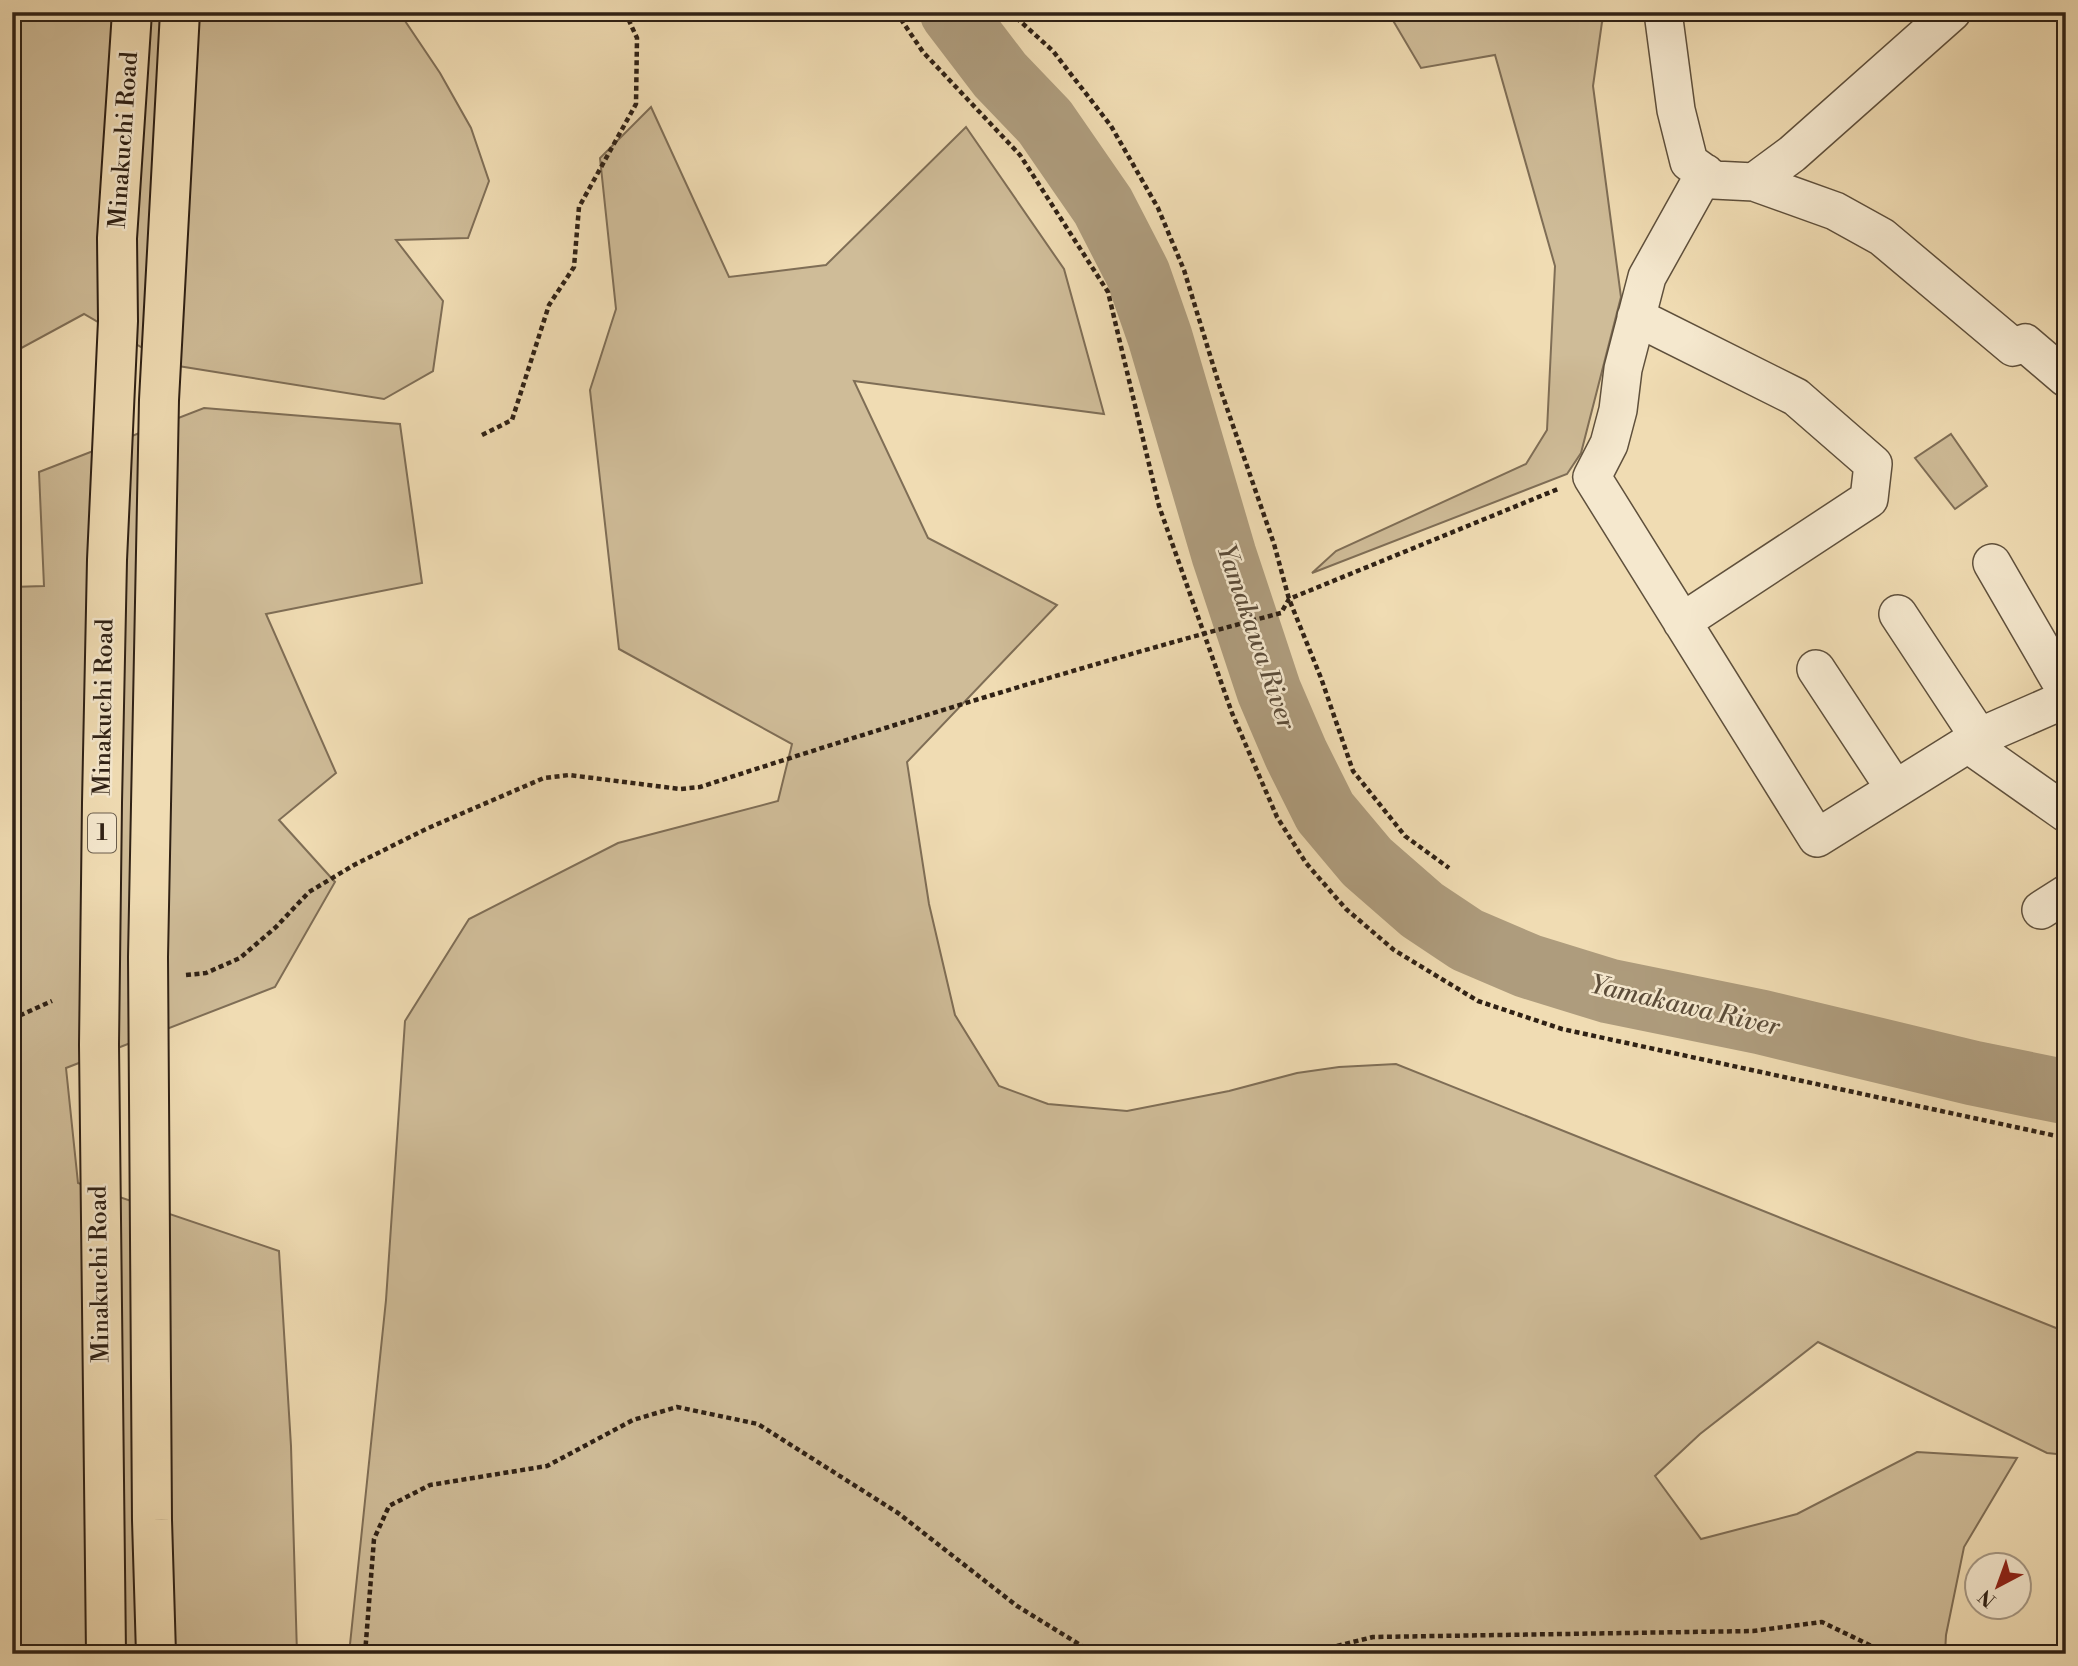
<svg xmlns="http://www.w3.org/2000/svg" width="2078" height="1666" font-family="'Libre Bodoni',serif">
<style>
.green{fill:#cfbc98;stroke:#7f6e56;stroke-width:2}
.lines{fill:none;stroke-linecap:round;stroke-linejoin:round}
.river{stroke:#ae9c7d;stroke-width:65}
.street-casing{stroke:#5f503c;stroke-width:40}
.highway-casing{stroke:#2f2115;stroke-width:42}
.path{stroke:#2f2115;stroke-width:4.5;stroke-dasharray:5 3.5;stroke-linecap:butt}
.street{stroke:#f5e8ce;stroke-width:37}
.highway{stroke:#f0dcb3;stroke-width:38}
.path-bridge{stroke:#2f2115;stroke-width:4.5;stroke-dasharray:5 3.5;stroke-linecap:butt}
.labels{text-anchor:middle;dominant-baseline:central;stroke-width:5;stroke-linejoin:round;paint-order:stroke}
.shield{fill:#f5e8ce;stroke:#6a5d4c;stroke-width:2}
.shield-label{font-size:23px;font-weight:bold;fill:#2f2115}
.street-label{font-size:24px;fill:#2f2115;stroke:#f5e8ce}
.water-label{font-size:26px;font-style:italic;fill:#5b4c39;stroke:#f5e8ce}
</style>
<rect width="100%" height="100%" fill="#f0dcb3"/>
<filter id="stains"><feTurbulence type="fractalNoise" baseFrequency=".00286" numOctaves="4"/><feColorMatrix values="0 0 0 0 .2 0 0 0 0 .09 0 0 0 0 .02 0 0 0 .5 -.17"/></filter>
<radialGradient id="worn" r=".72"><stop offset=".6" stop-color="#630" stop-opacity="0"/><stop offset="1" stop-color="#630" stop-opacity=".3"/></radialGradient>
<!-- green -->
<path class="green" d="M 12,12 L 399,12 L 440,73 L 471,128 L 489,181 L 468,238 L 396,240 L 443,301 L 433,371 L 384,399 L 172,365 L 84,314 L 16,351 L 12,351 Z
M 1388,12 L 1613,12 L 1602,22 L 1593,86 L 1621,297 L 1581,453 L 1567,474 L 1312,573 L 1336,551 L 1526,464 L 1547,430 L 1555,266 L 1495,55 L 1421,68 Z
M 651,107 L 729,277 L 826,265 L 966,127 L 1064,269 L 1104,414 L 854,381 L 928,538 L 1057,605 L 907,762 L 929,904 L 955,1015 L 999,1086 L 1048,1104 L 1127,1111 L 1229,1091 L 1297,1073 L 1339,1067 L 1396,1064 L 2066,1332 L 2066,1455 L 2047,1453 L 1818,1342 L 1700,1434 L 1655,1476 L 1701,1539 L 1797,1514 L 1917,1452 L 2017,1458 L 1964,1547 L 1946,1635 L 1945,1654 L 349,1654 L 386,1300 L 405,1021 L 469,919 L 618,843 L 778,801 L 792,744 L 619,649 L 590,390 L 616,309 L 600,158 Z
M 204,408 L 400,424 L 422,583 L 266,614 L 336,773 L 279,820 L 335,882 L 275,987 L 66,1068 L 78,1183 L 279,1251 L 291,1446 L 297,1654 L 12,1654 L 12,587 L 44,586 L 39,472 Z
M 1951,434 L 1987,486 L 1955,509 L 1915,458 Z"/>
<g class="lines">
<!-- river -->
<path class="river" d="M 952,12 L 1000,75 L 1045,122 L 1103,206 L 1138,274 L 1160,337 L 1224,555 L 1269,691 L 1296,754 L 1325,812 L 1367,862 L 1422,910 L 1467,940 L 1528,966 L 1609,991 L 1761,1022 L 1973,1073 L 2066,1092"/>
<defs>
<path id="street" d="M 1663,12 L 1676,110 L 1689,162 L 1714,180 L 1754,182 L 1835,211 L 1882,237 L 2013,347 L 2025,343 L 2066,378
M 1705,173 L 1647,277 L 1623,369 L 1618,410 L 1609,444 L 1592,477 L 1817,838 L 1979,737 L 2066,699
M 1754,182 L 1792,154 L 1952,12
M 1636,317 L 1796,397 L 1873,464 L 1869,499 L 1682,622
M 1992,563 L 2066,691
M 1898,614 L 1979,737
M 1816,669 L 1895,789
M 1968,744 L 2066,813
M 2041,910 L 2066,894"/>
<path id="highway" d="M 106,1654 L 99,1045 L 102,803 L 107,560 L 118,321 L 117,238 L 132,12
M 156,1654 L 152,1520 L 148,957 L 159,400 L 180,12"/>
</defs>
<!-- street casing -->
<use href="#street" class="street-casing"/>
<!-- highway casing -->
<use href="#highway" class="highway-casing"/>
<!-- path -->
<path class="path" d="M 896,12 L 923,52 L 1020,155 L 1108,292 L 1159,506 L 1232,713 L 1277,817 L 1306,863 L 1346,909 L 1394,950 L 1478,1001 L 1562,1029 L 2066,1138
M 1010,12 L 1053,51 L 1111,126 L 1158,208 L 1184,270 L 1221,391 L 1274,544 L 1289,599 L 1321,678 L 1353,771 L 1405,836 L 1449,868
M 482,435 L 512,420 L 549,305 L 574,267 L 579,207 L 636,104 L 637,38 L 625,12
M 186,975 L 206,973 L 240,958 L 276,927 L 309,892 L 354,865 L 426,829 L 544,778 L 569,775 L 680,789 L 700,787 C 892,725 1086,664 1281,613 L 1289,599 L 1558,489
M 12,1019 L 52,1001
M 203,1649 L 323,1654
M 365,1654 L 374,1539 L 389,1506 L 430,1485 L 547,1466 L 633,1420 L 677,1407 L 758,1424 L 898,1513 L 1017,1606 L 1095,1654
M 1304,1654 L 1373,1637 L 1753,1631 L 1822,1622 L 1888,1654"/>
<!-- street -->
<use href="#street" class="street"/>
<!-- highway -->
<use href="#highway" class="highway"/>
<!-- path-bridge -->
<path class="path-bridge" d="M 61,1654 L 203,1649"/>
</g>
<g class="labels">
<!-- shield labels -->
<rect class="shield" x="88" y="813.5" width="28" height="39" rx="5"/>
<g class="shield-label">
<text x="102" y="833">1</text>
</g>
<!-- street labels -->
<g class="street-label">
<text transform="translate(124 140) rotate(-86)">Minakuchi Road</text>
<text transform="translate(104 707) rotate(-89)">Minakuchi Road</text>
<text transform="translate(100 1274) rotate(-91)">Minakuchi Road</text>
</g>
<!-- water labels -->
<g class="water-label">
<text transform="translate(1256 637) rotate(71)">Yamakawa River</text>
<text transform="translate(1685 1006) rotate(13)">Yamakawa River</text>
</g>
</g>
<!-- margin -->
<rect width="2078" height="1666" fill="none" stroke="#f0dcb3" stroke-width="42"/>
<rect x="14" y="14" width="2050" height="1638" fill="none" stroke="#2f2115" stroke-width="3.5"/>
<rect x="21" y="21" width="2036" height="1624" fill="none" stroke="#2f2115" stroke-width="2"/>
<!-- north arrow -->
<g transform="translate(1998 1586) rotate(221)"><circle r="33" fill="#f5e8ce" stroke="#a69884" stroke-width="2"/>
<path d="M0-5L12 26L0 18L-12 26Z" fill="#8f2418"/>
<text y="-10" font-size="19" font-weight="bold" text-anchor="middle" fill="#2f2115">N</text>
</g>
<rect width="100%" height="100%" filter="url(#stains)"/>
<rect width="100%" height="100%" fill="url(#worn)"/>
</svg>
